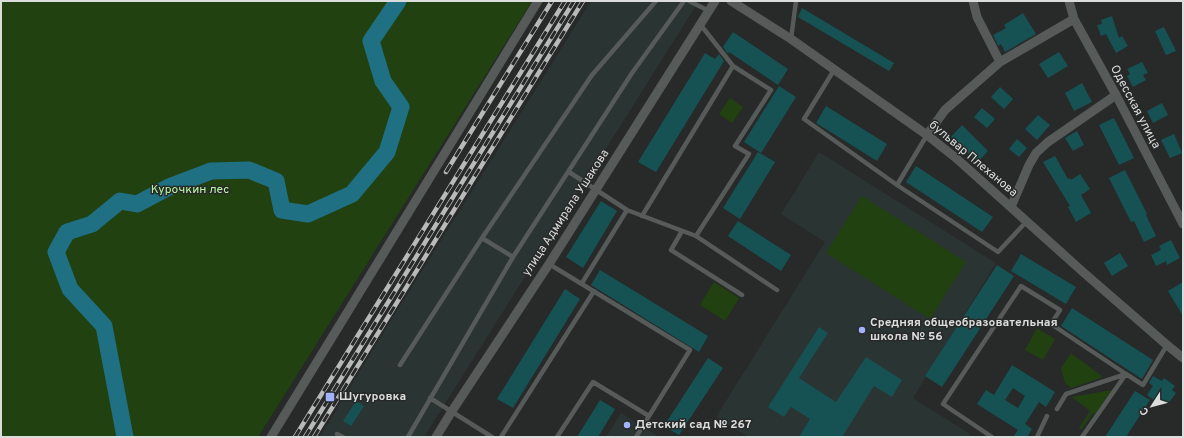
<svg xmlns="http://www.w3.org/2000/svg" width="1184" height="438" font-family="Overpass,sans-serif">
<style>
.built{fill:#2a3432}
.green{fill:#214111}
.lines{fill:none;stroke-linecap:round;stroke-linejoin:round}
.river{stroke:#1f7082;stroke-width:17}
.building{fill:#165253;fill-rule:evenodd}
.service{stroke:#565a59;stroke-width:4.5}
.minor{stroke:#565a59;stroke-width:9}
.rail-casing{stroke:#b7bab9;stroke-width:4.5}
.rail{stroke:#272a29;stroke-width:3;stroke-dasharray:9;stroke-linecap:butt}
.poi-dot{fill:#a3b2fd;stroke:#272a29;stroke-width:1.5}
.labels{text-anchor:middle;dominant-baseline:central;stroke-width:3;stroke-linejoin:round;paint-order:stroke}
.street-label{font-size:12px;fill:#dbdddc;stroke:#272a29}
.park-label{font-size:12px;fill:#b9f7a1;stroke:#272a29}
.poi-label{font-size:12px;font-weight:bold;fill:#dbdddc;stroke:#272a29;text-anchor:start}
</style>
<rect width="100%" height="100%" fill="#272a29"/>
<!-- built -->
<path class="built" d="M 591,1 L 699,1 L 424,437 L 320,437 L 388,325 Z
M 819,152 L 996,263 L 913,398 L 970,434 L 968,437 L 748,437 L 716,417 L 825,242 L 781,214 Z
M 621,413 L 659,437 L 606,437 Z"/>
<!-- green -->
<path class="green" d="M 1,1 L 532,1 L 258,437 L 1,437 Z
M 730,98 L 743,107 L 732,123 L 719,114 Z
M 862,196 L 966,262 L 930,319 L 826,253 Z
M 714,282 L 739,298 L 725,321 L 700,305 Z
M 1037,328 L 1055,339 L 1043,360 L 1025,350 Z
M 1071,353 L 1103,377 L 1072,388 L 1065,383 L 1061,368 Z
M 1112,390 L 1095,414 L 1093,413 L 1081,430 L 1079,428 L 1090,411 L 1072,397 Z"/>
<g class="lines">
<!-- river -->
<path class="river" d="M 125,437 L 104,326 L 70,289 L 56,252 L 67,232 L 92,224 L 120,201 L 137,204 L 169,187 L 211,171 L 249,170 L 276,181 L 282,210 L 308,214 L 352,194 L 387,152 L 401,107 L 383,81 L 371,41 L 398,1"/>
</g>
<!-- building -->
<path class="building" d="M 802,8 L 894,63 L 889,71 L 798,17 Z
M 1023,13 L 1036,34 L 1005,52 L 1001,44 L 998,46 L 993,35 L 1006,28 L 1004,25 Z
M 1112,16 L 1119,38 L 1122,36 L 1128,46 L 1116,53 L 1106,34 L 1101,36 L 1097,25 L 1102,24 L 1101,20 Z
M 1164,27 L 1176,51 L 1166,55 L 1155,31 Z
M 733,32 L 788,69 L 778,85 L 729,52 L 728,54 L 723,47 Z
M 1059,52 L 1068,66 L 1048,78 L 1039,64 Z
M 705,53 L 715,59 L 719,54 L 724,61 L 656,172 L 638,162 Z
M 1142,62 L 1148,73 L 1143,75 L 1146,80 L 1133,87 L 1127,76 L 1130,74 L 1127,69 Z
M 1082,83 L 1092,102 L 1074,111 L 1065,93 Z
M 779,86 L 796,97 L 761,153 L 744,142 Z
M 1000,87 L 1013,99 L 1004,109 L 991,97 Z
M 1162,103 L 1168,115 L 1153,123 L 1147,111 Z
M 826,106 L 887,144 L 877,161 L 816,123 Z
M 982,108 L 995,119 L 987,128 L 974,117 Z
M 1038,115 L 1050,125 L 1037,140 L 1025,129 Z
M 1114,118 L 1134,158 L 1119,165 L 1099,125 Z
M 962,125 L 988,151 L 978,162 L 951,137 Z
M 1077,131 L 1084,145 L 1073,151 L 1065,138 Z
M 1174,134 L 1182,153 L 1170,158 L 1161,140 Z
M 1017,139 L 1027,148 L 1019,157 L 1009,149 Z
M 758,152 L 775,162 L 740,219 L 723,208 Z
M 1055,156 L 1068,179 L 1070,178 L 1071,180 L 1080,174 L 1090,189 L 1081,195 L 1091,213 L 1076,222 L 1068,207 L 1070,206 L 1043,162 Z
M 916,166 L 993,217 L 982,232 L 906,182 Z
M 1125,170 L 1147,214 L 1146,215 L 1156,236 L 1144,242 L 1134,221 L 1131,222 L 1109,178 Z
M 601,201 L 617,211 L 583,268 L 566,257 Z
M 738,221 L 791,255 L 781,271 L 728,236 Z
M 1171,240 L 1180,258 L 1167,265 L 1166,261 L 1156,266 L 1151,255 L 1161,250 L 1159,246 Z
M 1120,253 L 1128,266 L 1112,276 L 1104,263 Z
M 1021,254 L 1076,287 L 1066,304 L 1011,271 Z
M 997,265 L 1014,276 L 942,387 L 925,376 Z
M 600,270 L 708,336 L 699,352 L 591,285 Z
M 1183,282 L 1183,316 L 1168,291 Z
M 565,289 L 580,299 L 513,408 L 497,399 Z
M 1072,308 L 1153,360 L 1142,379 L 1061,326 Z
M 819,327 L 828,333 L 799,378 L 836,402 L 866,357 L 902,380 L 892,397 L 874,386 L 842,437 L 799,437 L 810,419 L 791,407 L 784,417 L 768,407 Z
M 708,358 L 723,368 L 679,435 L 664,426 Z
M 1012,365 L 1055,392 L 1046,407 L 1039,402 L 1025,424 L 1032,429 L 1027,437 L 1013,437 L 1018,430 L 977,404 L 986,390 L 994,395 ZM 1013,388 L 1025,396 L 1018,408 L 1005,400 Z
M 1153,376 L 1162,381 L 1164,378 L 1175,386 L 1172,390 L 1176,393 L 1168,404 L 1164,401 L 1160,405 L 1147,395 L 1153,386 L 1149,383 Z
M 1135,391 L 1150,400 L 1126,437 L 1105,437 Z
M 600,400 L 615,409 L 598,437 L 577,437 Z
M 356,401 L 364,406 L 351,426 L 343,421 Z"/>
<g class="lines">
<!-- service -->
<path class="service" d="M 689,1 L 709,11
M 791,39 L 796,1
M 834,70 L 804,119 L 897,185 L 998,252 L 1027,221
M 569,172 L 627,210 L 696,236 L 777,290
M 897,185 L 927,135
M 642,216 L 733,66
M 682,231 L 671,250 L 742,295
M 696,236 L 749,154 L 735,146 L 771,90 L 733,66 L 700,24
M 482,238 L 513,257
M 549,264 L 690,350 L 636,437
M 582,283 L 627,210
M 400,365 L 482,238 L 592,75 L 656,1
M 430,398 L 492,437
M 1057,409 L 1066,394 L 1126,374
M 337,434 L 343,437
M 408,437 L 513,257 L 632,73 L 684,1
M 501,437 L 594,291
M 557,437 L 593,382 L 649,416
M 992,437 L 943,404 L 1021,286 L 1060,310 L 1051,324 L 1126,374
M 1037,437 L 1047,416
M 1082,437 L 1126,374 L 1143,385 L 1167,345"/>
<!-- minor -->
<path class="minor" d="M 731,1 L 791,39 L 927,135 L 956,158 L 1083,272 L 1167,345 L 1183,358
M 973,1 L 977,17 L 1000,62
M 1069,1 L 1074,19 L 1116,95 L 1183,224
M 927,135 L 945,110 L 1000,62 L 1074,19
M 1011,207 L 1029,165 L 1036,153 L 1048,142 L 1116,95
M 271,437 L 538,1
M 436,437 L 452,411 L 549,264 L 715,1"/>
<defs>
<path id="rail" d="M 446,172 L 552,1
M 295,437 L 565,1
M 305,437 L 574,1
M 314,437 L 583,1"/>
</defs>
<!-- rail casing -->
<use href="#rail" class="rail-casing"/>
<!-- rail -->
<use href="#rail" class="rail"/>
</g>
<!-- markers -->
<g class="poi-dot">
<circle cx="862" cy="330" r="4"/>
<rect x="325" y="392" width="10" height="10" rx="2"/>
<circle cx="627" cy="425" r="4"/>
</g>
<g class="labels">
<!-- street labels -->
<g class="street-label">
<text transform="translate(1135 107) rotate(62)">Одесская улица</text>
<text transform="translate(973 159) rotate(40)">бульвар Плеханова</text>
<text transform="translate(566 213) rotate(-57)">улица Адмирала Ушакова</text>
</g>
<!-- park labels -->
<g class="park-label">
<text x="190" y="190">Курочкин лес</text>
</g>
<!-- poi labels -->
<g class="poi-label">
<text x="870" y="323">Средняя общеобразовательная<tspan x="870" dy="14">школа № 56</tspan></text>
<text x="339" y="397">Шугуровка</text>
<text x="635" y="425">Детский сад № 267</text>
</g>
</g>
<!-- border -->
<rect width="1184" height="438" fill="none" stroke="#dbdddc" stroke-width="4"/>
<!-- north arrow -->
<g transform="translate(1152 406) rotate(234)" stroke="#272a29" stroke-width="3" paint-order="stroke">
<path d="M0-3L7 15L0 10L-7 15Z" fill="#dbdddc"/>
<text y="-6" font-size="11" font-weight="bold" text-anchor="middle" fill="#dbdddc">С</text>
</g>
</svg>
